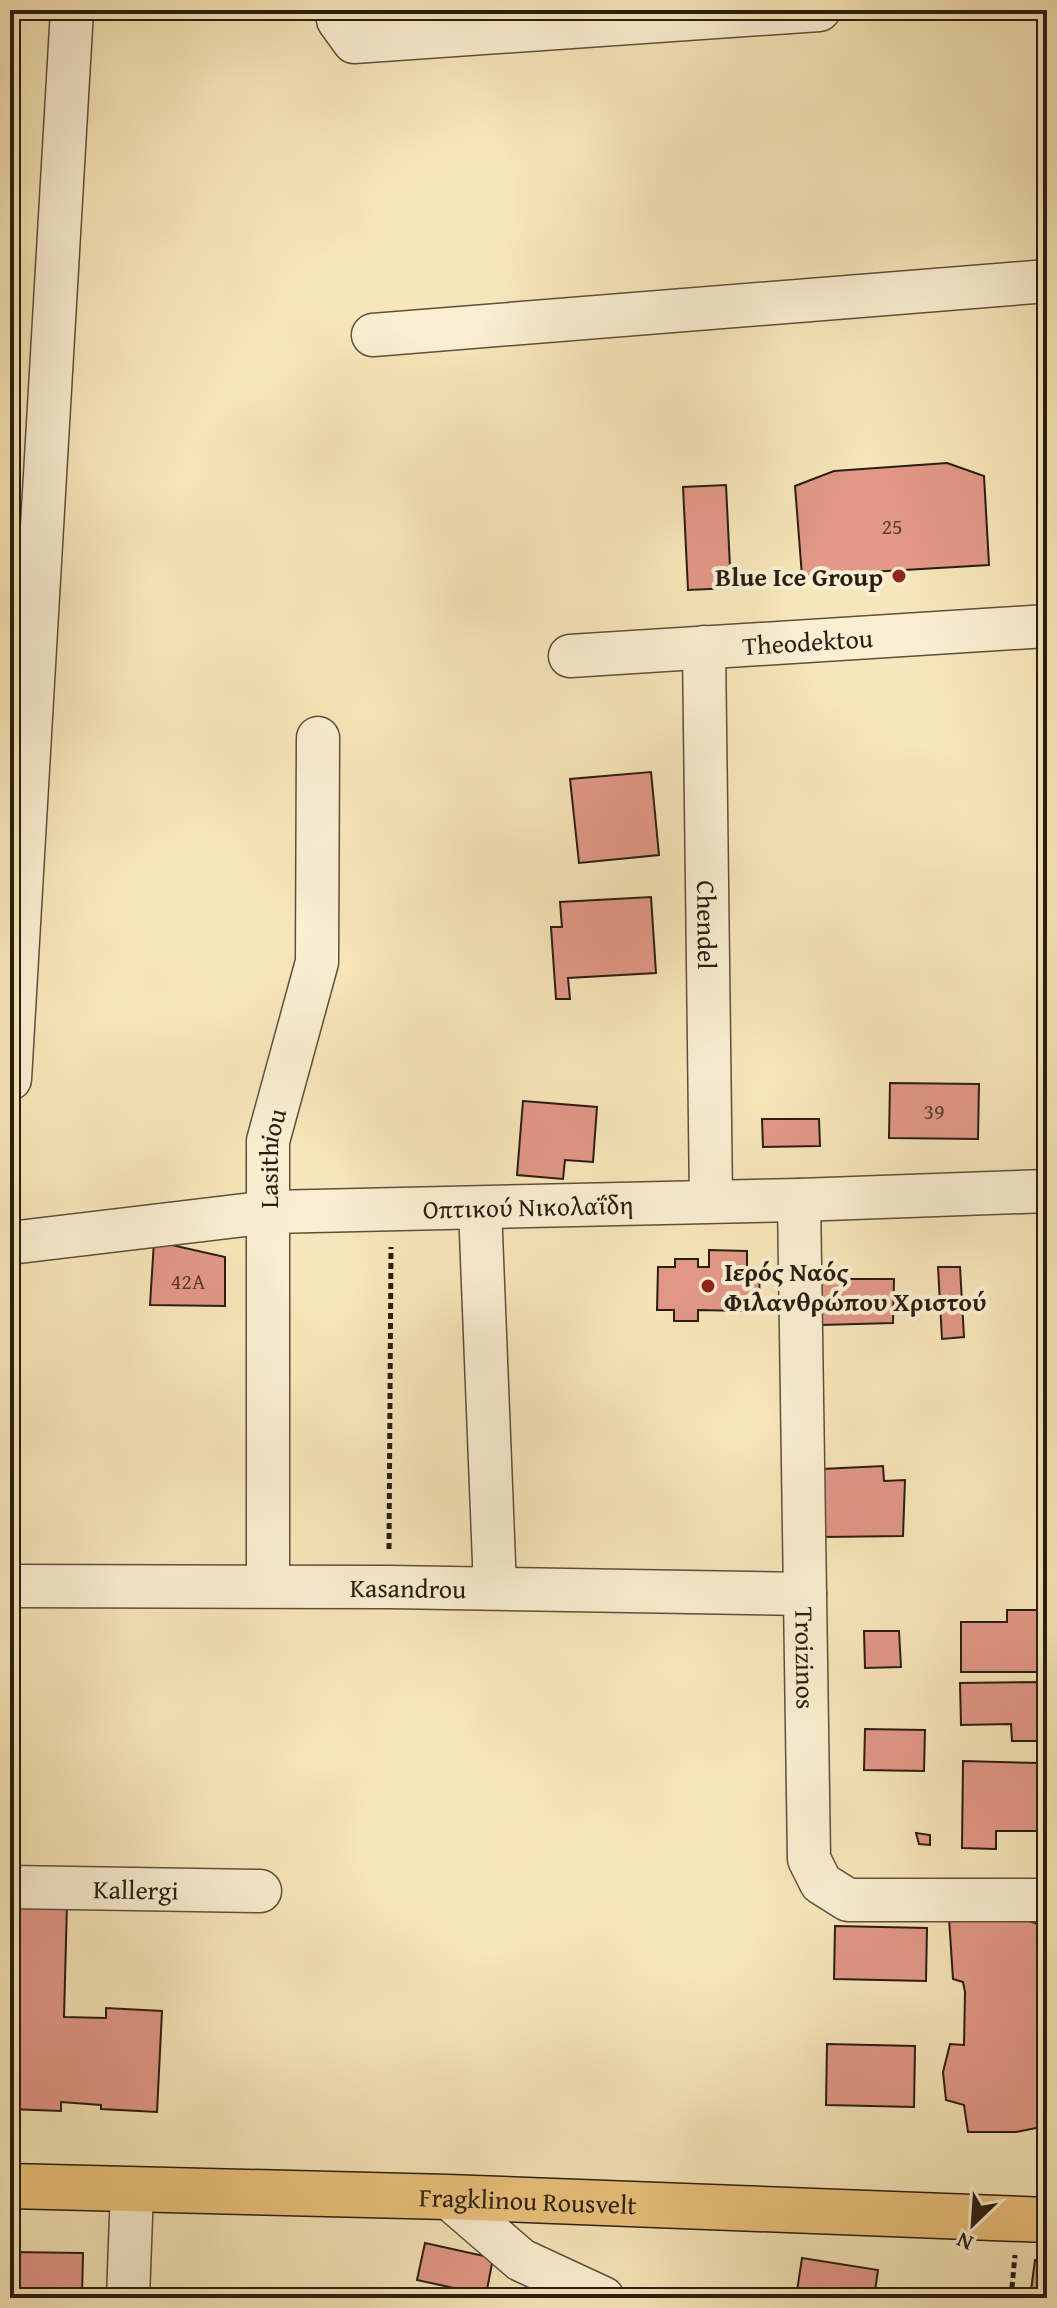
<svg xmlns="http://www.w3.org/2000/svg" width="1057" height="2308" font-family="'Gentium Book Plus',serif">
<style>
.building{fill:#e39888;stroke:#281e13;stroke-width:2}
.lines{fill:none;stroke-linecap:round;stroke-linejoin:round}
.minor-casing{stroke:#5c503c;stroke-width:45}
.major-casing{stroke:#281e13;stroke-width:47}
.path{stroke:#281e13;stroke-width:5;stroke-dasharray:6 4;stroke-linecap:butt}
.minor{stroke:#faefd2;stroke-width:42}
.major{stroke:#ecc37c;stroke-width:44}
.poi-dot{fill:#8f2418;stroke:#faefd2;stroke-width:3}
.labels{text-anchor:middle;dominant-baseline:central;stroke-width:8;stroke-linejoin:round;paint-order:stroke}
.number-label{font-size:22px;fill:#573c30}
.poi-label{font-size:26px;font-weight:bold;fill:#281e13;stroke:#faefd2;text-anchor:end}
.street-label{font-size:26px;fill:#281e13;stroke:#faefd2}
</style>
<rect width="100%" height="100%" fill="#f7e6b9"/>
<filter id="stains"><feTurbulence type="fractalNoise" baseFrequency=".0025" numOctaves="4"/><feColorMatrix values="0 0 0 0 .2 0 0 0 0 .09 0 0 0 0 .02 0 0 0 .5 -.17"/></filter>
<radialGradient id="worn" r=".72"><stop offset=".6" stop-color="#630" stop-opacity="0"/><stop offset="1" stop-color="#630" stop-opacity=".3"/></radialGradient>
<!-- building -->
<path class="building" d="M 947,463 L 984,476 L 989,565 L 802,576 L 795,486 L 834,471 Z
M 726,485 L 731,588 L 688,590 L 683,487 Z
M 651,772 L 659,855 L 579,863 L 570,779 Z
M 651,897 L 656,973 L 568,978 L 570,999 L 556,999 L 551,927 L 562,927 L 560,902 Z
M 890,1083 L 979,1084 L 978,1139 L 889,1138 Z
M 523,1101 L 597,1107 L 593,1162 L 565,1160 L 563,1179 L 517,1175 Z
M 762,1119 L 819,1119 L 820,1146 L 763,1147 Z
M 154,1241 L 225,1257 L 225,1306 L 150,1305 Z
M 709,1250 L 747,1251 L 747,1269 L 760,1269 L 759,1302 L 746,1302 L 746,1311 L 698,1310 L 698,1321 L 674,1321 L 674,1310 L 657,1310 L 658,1267 L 675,1267 L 675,1259 L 698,1259 L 698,1267 L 709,1267 Z
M 938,1267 L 960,1267 L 964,1337 L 942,1339 Z
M 820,1279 L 894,1279 L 893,1323 L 821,1325 Z
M 883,1466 L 884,1481 L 905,1480 L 903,1536 L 823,1537 L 822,1469 Z
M 1007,1610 L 1042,1610 L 1042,1672 L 961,1672 L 961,1622 L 1007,1622 Z
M 864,1631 L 899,1631 L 901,1667 L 865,1668 Z
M 1039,1682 L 1040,1741 L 1012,1741 L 1011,1724 L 961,1725 L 960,1683 Z
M 865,1729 L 925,1730 L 924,1771 L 864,1770 Z
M 963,1761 L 1038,1763 L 1037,1831 L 996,1831 L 996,1849 L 962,1848 Z
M 916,1833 L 930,1835 L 930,1845 L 919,1844 Z
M 10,1902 L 67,1904 L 64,2017 L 106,2018 L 106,2008 L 162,2011 L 157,2112 L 101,2109 L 101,2105 L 61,2102 L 61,2111 L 10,2109 Z
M 949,1918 L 1025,1920 L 1039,1924 L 1047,1930 L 1047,2120 L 1041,2127 L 1016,2132 L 968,2132 L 964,2105 L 946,2100 L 943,2072 L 950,2044 L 964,2045 L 965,1992 L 963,1982 L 953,1979 Z
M 835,1926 L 927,1928 L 926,1981 L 834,1979 Z
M 827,2044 L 915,2046 L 914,2107 L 826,2105 Z
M 425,2243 L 493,2258 L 486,2295 L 417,2280 Z
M 10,2252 L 83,2253 L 82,2298 L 10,2298 Z
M 802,2258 L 878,2270 L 874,2298 L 796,2298 Z
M 1035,2260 L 1047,2264 L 1047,2298 L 1030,2298 Z"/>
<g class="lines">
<defs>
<g id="minor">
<path d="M 337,10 L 338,20 L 354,42 L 819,10"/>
<path d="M 373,335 L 1047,281"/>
<path id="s1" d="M 704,647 L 711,1201"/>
<path id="s2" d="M 570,656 L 1047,626"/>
<path d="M 10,1079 L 72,10"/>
<path id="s3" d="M 799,1200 L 809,1859 L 821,1883 L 848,1900 L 1047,1900"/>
<path d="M 480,1208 L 495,1588"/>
<path id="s4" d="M 10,1243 L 270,1212 L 799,1200 L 1047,1191"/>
<path id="s5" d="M 10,1586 L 389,1587 L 805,1594"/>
<path id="s6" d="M 268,1586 L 268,1141 L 317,962 L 318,738"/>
<path id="s7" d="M 10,1887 L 260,1891"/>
<path d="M 448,2197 L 521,2260 L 603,2298"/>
<path d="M 128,2298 L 132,2190"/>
</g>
<g id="major">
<path id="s8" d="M 10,2186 L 448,2197 L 1047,2220"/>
</g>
</defs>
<!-- minor casing -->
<use href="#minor" class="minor-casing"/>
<!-- major casing -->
<use href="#major" class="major-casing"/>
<!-- path -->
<path class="path" d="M 389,1549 L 391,1247
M 1011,2298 L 1015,2255"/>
<!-- minor -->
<use href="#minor" class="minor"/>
<!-- major -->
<use href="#major" class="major"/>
</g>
<!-- markers -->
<g class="poi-dot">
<circle cx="899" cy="576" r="8"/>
<circle cx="708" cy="1286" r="8"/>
</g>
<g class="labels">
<!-- number labels -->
<g class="number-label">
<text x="892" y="526">25</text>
<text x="934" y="1111">39</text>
<text x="188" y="1281">42A</text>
</g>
<!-- poi labels -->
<g class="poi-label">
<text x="883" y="576">Blue Ice Group</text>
<text x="724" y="1271" text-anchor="start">Ιερός Ναός<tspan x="724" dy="30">Φιλανθρώπου Χριστού</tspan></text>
</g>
<!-- street labels -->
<g class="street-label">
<text stroke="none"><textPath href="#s2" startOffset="238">Theodektou</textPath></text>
<text stroke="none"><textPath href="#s1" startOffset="278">Chendel</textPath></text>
<text stroke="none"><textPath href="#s6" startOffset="428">Lasithiou</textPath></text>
<text stroke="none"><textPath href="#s4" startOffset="520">Οπτικού Νικολαΐδη</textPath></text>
<text stroke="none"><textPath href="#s5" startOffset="398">Kasandrou</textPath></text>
<text stroke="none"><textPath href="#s3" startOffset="458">Troizinos</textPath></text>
<text stroke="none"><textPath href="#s7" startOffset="126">Kallergi</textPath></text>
<text stroke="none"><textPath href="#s8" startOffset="518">Fragklinou Rousvelt</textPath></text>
</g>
</g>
<!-- margin -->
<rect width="1057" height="2308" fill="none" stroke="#f7e6b9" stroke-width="40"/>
<rect x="12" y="12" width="1033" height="2284" fill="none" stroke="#281e13" stroke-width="4"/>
<rect x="20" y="20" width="1017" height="2268" fill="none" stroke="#281e13" stroke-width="2"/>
<!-- north arrow -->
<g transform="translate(973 2224) rotate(205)" stroke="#faefd2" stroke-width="6" paint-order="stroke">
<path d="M0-6L14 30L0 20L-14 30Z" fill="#281e13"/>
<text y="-12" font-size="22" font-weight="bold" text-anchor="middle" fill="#281e13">N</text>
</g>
<rect width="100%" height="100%" filter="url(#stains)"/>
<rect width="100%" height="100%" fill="url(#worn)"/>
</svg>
